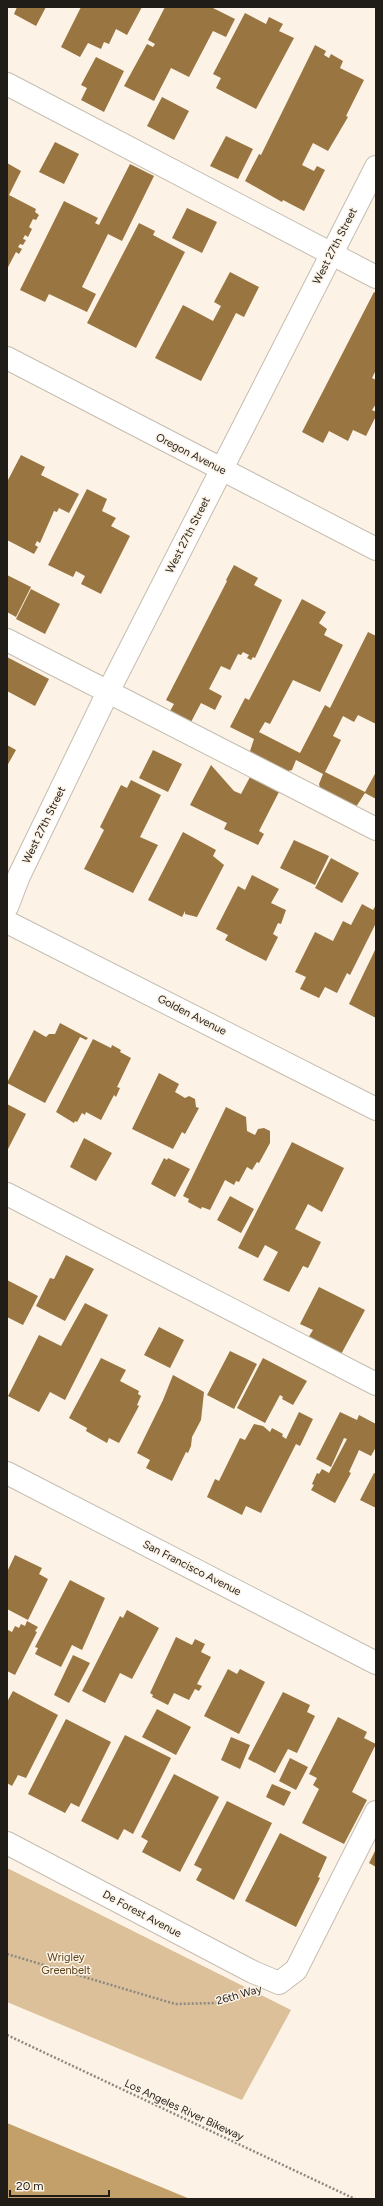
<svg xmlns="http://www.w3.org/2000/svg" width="383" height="2206" font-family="Figtree,sans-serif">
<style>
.green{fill:#dbc09a}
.water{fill:#c39f6a}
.building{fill:#987541}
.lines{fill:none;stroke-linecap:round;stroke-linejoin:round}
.minor-casing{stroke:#c5bdb0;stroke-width:24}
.path{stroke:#8e8880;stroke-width:2.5;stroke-dasharray:2 2;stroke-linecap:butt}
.minor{stroke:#fff;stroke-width:22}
.labels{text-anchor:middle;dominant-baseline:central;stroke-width:3;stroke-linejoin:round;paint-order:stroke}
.street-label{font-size:11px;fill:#201d19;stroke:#fcf3e6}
.park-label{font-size:11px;fill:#5c4219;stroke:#fcf3e6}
</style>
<rect width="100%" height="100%" fill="#fcf3e6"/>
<!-- green -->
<path class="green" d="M 7,1868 L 291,2010 L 242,2100 L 7,2002 Z"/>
<!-- water -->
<path class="water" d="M 7,2123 L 190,2199 L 7,2199 Z"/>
<!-- building -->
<path class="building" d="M 17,7 L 46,7 L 36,26 L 14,14 Z
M 81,7 L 142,7 L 127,35 L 116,29 L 109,44 L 104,42 L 101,49 L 88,43 L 80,57 L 61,47 Z
M 165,7 L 211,7 L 235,19 L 226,37 L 213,31 L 189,77 L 171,68 L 154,101 L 124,86 L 147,44 L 153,47 L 155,44 L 148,40 Z
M 245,13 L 266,24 L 269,17 L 283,24 L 279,31 L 294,38 L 256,109 L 216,88 L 221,78 L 213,74 Z
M 315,45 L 326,51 L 324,55 L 329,58 L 331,54 L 343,61 L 340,68 L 364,80 L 346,116 L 348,117 L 328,151 L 313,143 L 302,165 L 314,171 L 317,166 L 325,170 L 304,211 L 283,200 L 282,202 L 245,181 L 259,154 L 261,155 Z
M 96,57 L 124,71 L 104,112 L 81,100 L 87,88 L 81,85 Z
M 162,97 L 189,111 L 174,140 L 147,126 Z
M 226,136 L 253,149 L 238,179 L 210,166 Z
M 55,142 L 79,154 L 64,184 L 39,172 Z
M 7,163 L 21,171 L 9,195 L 36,209 L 35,212 L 39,215 L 36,220 L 33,219 L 29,227 L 32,229 L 28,237 L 25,235 L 23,239 L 26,240 L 23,245 L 20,244 L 18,247 L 22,249 L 19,254 L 16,252 L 7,269 Z
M 130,164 L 154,176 L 122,241 L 108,234 L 82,287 L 96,294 L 87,312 L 49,294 L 45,302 L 20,290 L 64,201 L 98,218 L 95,223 L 99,225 Z
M 187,208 L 217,222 L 202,253 L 172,238 Z
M 139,223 L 155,231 L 153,235 L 185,252 L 136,348 L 87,323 Z
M 230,272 L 259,287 L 244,317 L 236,313 L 201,381 L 155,358 L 183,305 L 213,321 L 221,306 L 214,302 Z
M 374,292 L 376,293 L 376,370 L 372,378 L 376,380 L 376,404 L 372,410 L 376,412 L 376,416 L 366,436 L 353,430 L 348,441 L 329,431 L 323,443 L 302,432 Z
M 21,455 L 45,467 L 41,475 L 79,494 L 69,513 L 59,508 L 57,512 L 54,511 L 40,543 L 37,541 L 35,545 L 38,547 L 34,554 L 7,540 L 7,482 Z
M 87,489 L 107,499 L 102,511 L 116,518 L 111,526 L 130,536 L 101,594 L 81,584 L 85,576 L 76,571 L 73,577 L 48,565 Z
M 234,565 L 258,578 L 254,585 L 282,600 L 255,658 L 253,657 L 251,660 L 247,658 L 249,655 L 243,652 L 241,655 L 238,654 L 230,670 L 221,666 L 209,689 L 222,696 L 215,710 L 201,703 L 191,722 L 170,711 L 174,704 L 166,700 L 227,581 L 226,580 Z
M 7,575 L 31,587 L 16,617 L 7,612 Z
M 31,589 L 60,604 L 45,634 L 16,619 Z
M 302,599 L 326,612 L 319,623 L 327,629 L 324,635 L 343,645 L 320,692 L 293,680 L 270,724 L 265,722 L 259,732 L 300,753 L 325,705 L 330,708 L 368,632 L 376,636 L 376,724 L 358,715 L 354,722 L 343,716 L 333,736 L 341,740 L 325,772 L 365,792 L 376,772 L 376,799 L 365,793 L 354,810 L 321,792 L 319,784 L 323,774 L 296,760 L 292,770 L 284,772 L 249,754 L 254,739 L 230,727 L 245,698 L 249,700 Z
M 7,657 L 49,679 L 35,706 L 7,691 Z
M 7,745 L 16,750 L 7,766 Z
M 153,750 L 182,764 L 168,792 L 139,778 Z
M 211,765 L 234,791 L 241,794 L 250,777 L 279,792 L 259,831 L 264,834 L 258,845 L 224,829 L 227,823 L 190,805 Z
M 131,780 L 161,795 L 140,837 L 158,845 L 133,893 L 84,869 L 104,830 L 100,827 L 121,785 L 127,788 Z
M 183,832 L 216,850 L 213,856 L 224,865 L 197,917 L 185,914 L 185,911 L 182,917 L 148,900 Z
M 294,840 L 329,856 L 315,885 L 280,868 Z
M 331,858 L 359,873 L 342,903 L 315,888 Z
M 252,875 L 279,889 L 271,903 L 286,910 L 281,924 L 278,923 L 273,934 L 278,937 L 266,961 L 225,940 L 228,935 L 216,929 L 238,886 L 245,890 Z
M 362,904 L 373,910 L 376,905 L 376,923 L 350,975 L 347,973 L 337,993 L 325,987 L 319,998 L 300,989 L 306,977 L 295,972 L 315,932 L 333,941 L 343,921 L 351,925 Z
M 376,948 L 376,1018 L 349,1004 Z
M 60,1023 L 88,1038 L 86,1040 L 80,1037 L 45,1103 L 7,1083 L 34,1030 L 46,1037 L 49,1034 L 55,1034 Z
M 93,1039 L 111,1048 L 112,1045 L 121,1050 L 120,1052 L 131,1058 L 117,1087 L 120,1088 L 116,1097 L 114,1095 L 101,1120 L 86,1112 L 85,1115 L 82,1113 L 77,1122 L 75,1121 L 74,1123 L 56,1112 Z
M 159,1073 L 179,1084 L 175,1092 L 185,1098 L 189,1096 L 195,1099 L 196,1107 L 199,1108 L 185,1134 L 182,1132 L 173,1149 L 132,1129 Z
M 7,1104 L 26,1114 L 7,1151 Z
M 226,1107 L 246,1117 L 247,1131 L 255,1135 L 258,1129 L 264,1128 L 270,1131 L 270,1143 L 259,1163 L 257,1162 L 252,1170 L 247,1167 L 239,1182 L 236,1181 L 234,1185 L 225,1180 L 210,1210 L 202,1207 L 201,1209 L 188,1202 L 189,1199 L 183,1196 Z
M 84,1138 L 112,1153 L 96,1181 L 70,1167 Z
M 292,1142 L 344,1168 L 322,1212 L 308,1204 L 295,1229 L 321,1242 L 308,1268 L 303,1266 L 289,1292 L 263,1280 L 278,1252 L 265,1245 L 258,1258 L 238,1248 Z
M 164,1158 L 167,1160 L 168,1158 L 190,1169 L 175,1197 L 151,1184 Z
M 230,1196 L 254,1209 L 241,1233 L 217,1220 Z
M 66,1255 L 94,1269 L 65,1321 L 36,1306 L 50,1278 L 54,1279 Z
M 7,1280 L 38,1296 L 23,1325 L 7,1317 Z
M 319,1287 L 365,1310 L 339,1358 L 308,1338 L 313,1330 L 300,1324 Z
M 85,1303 L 108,1315 L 65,1400 L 50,1392 L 39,1412 L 8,1396 L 39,1335 L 61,1346 Z
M 159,1327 L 184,1340 L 170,1368 L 144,1355 Z
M 230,1351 L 257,1364 L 234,1409 L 207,1395 Z
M 101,1358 L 126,1370 L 120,1381 L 139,1391 L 138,1394 L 141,1396 L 137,1405 L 139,1406 L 119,1443 L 109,1438 L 107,1443 L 86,1431 L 87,1428 L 69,1418 Z
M 263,1358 L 307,1381 L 293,1405 L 282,1399 L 283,1397 L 280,1395 L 265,1423 L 237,1408 Z
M 173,1375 L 204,1392 L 201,1420 L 192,1437 L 191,1446 L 188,1453 L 186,1452 L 172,1481 L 146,1468 L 150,1460 L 137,1453 L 163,1400 Z
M 299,1412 L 313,1419 L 300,1446 L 296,1444 L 261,1513 L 246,1506 L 242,1515 L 207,1497 L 215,1479 L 219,1481 L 240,1438 L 245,1440 L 254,1424 L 263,1426 L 270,1432 L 272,1428 L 283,1434 L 282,1436 L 286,1439 Z
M 340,1412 L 357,1420 L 359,1415 L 376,1424 L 376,1447 L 371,1456 L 359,1450 L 349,1472 L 351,1473 L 335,1503 L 311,1490 L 314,1485 L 312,1484 L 317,1473 L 319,1474 L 322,1469 L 329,1473 L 347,1439 L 344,1438 L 331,1467 L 316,1459 Z
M 374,1473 L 376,1474 L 376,1508 L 360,1500 Z
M 15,1555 L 42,1568 L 39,1574 L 48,1579 L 28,1620 L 7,1609 L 7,1572 Z
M 70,1580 L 105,1598 L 82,1650 L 72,1645 L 61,1667 L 35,1654 L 38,1648 L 35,1647 Z
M 127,1610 L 159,1628 L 132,1679 L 120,1673 L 105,1703 L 82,1691 L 120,1616 L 123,1618 Z
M 27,1621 L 38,1627 L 35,1631 L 37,1632 L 15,1675 L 7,1671 L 7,1632 L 8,1630 L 12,1632 L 15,1626 L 19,1628 L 21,1624 L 25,1626 Z
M 176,1637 L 192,1645 L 195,1639 L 205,1644 L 201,1652 L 211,1657 L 197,1684 L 202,1686 L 199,1691 L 195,1689 L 189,1700 L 174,1693 L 168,1705 L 152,1697 L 153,1695 L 150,1693 Z
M 73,1655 L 90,1663 L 69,1703 L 54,1695 Z
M 228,1669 L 237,1674 L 240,1669 L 265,1682 L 239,1734 L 204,1716 Z
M 13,1691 L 58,1715 L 26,1778 L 18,1775 L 12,1786 L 7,1783 L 7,1702 Z
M 283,1692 L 310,1705 L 307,1712 L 315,1716 L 297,1753 L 288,1749 L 275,1773 L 248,1759 Z
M 157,1709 L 191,1727 L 176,1755 L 142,1737 Z
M 338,1717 L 367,1732 L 364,1738 L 376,1744 L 352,1792 L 367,1800 L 344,1844 L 302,1823 L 319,1789 L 313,1785 L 317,1778 L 309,1774 Z
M 66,1719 L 111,1742 L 79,1807 L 71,1803 L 65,1813 L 28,1794 Z
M 125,1735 L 171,1758 L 133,1834 L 124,1829 L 118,1840 L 81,1821 Z
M 231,1737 L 250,1745 L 240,1769 L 221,1760 Z
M 290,1758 L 308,1767 L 296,1790 L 279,1781 Z
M 174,1774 L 219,1797 L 180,1872 L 142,1852 L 148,1841 L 141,1837 Z
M 272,1784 L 291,1792 L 284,1806 L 266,1797 Z
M 227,1801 L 272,1823 L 234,1900 L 196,1880 L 202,1869 L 194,1865 Z
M 280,1833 L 327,1857 L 318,1877 L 320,1878 L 296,1927 L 245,1901 Z
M 376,1849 L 376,1867 L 369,1863 Z"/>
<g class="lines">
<defs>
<path id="minor" d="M 7,84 L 376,277
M 7,358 L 376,549
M 7,640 L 376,829
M 7,907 L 19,876 L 108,692 L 376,167
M 7,922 L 376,1109
M 7,1194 L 376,1384
M 7,1473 L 376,1663
M 7,1843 L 253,1972 L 279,1983 L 296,1970 L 376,1812"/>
</defs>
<!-- minor casing -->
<use href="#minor" class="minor-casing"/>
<!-- path -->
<path class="path" d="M 7,1954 L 175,2004 L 217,2003 L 238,1996
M 7,2035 L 355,2199"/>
<!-- minor -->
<use href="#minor" class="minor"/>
</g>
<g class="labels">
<!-- street labels -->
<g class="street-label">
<text transform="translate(335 246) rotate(-63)">West 27th Street</text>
<text transform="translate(191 454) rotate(27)">Oregon Avenue</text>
<text transform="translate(188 535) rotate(-63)">West 27th Street</text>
<text transform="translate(44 825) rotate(-64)">West 27th Street</text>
<text transform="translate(192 1015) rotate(27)">Golden Avenue</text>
<text transform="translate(192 1568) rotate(27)">San Francisco Avenue</text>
<text transform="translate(142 1914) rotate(28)">De Forest Avenue</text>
<text transform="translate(239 1995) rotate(-16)">26th Way</text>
<text transform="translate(184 2110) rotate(25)">Los Angeles River Bikeway</text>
</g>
<!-- park labels -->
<g class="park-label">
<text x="66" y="1957">Wrigley<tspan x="66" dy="13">Greenbelt</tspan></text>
</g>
</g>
<!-- border -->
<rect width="383" height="2206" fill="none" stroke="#201d19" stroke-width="16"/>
<!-- scale -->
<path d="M10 2190v6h99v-6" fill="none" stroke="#201d19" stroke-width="2"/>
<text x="16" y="2190" font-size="12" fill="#201d19" stroke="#fcf3e6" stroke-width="3" paint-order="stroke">20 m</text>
</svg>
